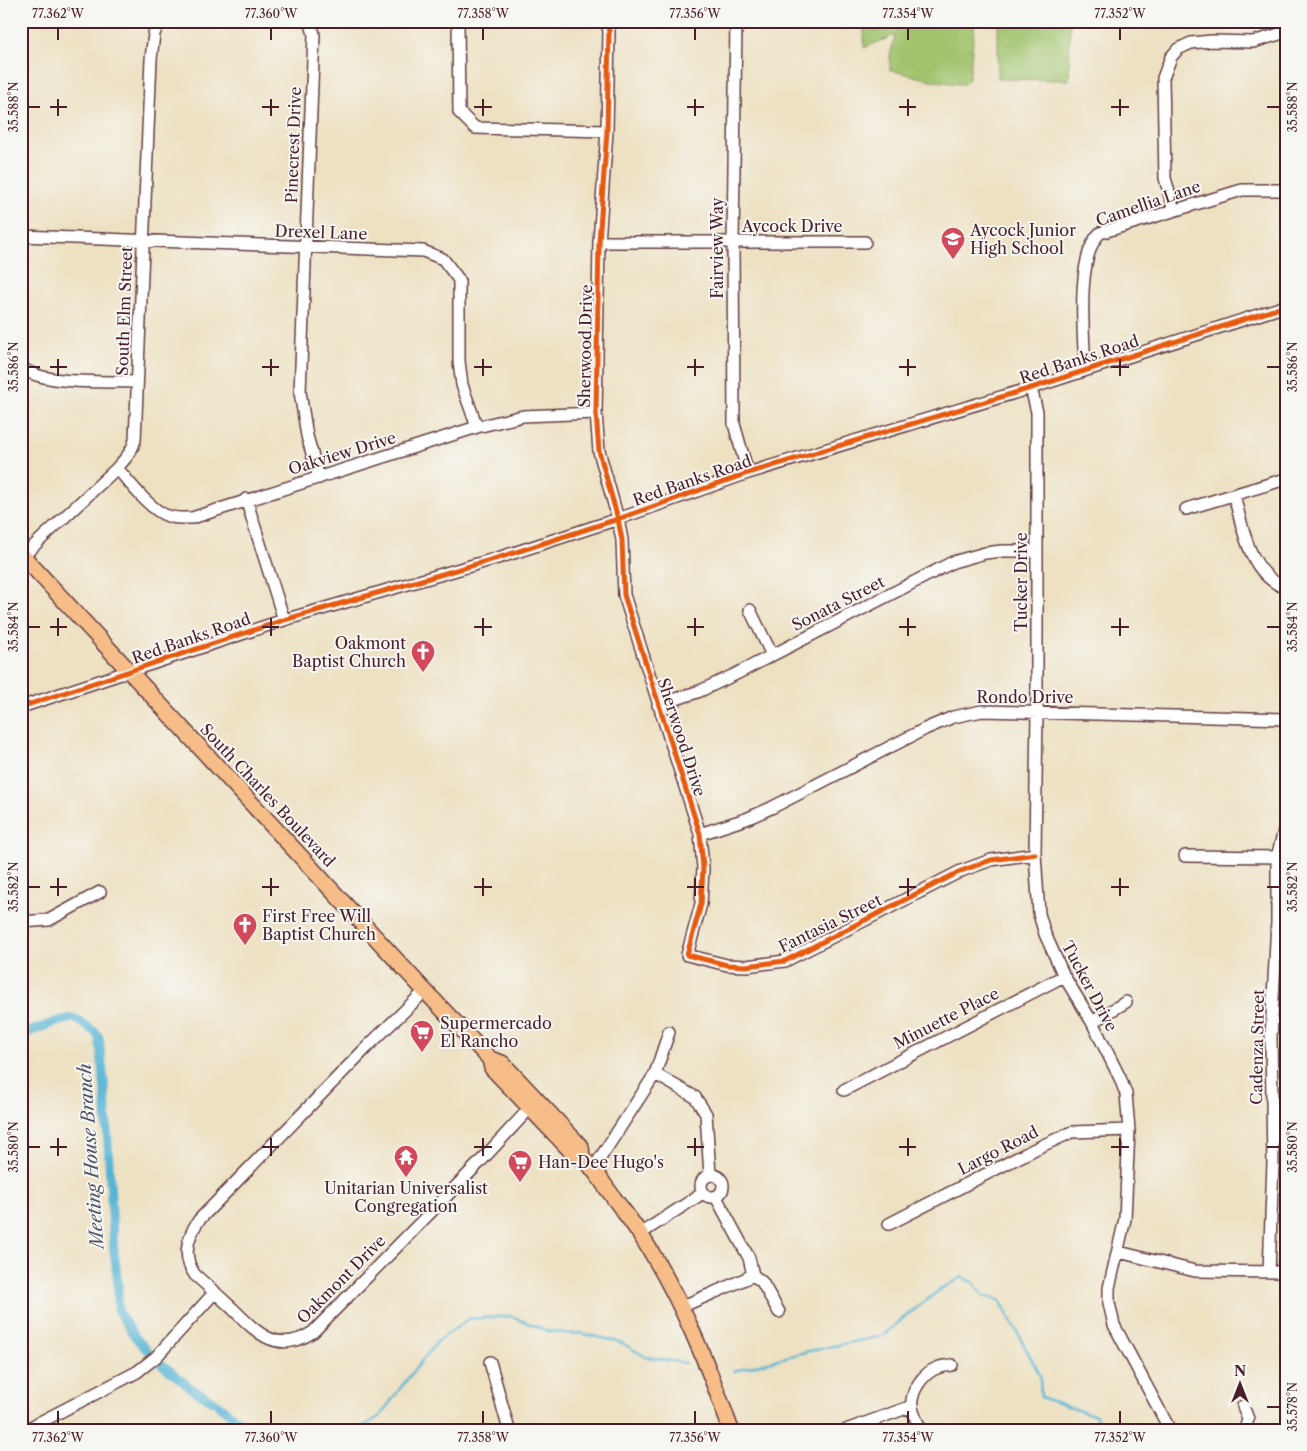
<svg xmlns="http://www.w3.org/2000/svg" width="1307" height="1451" font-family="'Libre Caslon Text',serif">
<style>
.park{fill:#a0c36c;stroke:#75714c}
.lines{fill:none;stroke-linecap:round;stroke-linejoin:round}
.stream{stroke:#55b3d4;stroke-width:2.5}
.canal{stroke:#55b3d4;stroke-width:9}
.minor-casing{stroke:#623c42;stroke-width:14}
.major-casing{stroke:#623c42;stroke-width:18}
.minor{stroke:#fff;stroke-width:11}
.major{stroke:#f7bd88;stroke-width:15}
.cycleway-casing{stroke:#f6f6f2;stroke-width:8}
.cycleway{stroke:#e8590c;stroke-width:5}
.ticks{fill:none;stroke:#4a1f2b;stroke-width:2}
.labels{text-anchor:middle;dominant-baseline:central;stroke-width:4;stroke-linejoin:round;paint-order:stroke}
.street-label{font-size:16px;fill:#4a1f2b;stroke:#f6f6f2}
.poi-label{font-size:16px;fill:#4a1f2b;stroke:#f6f6f2;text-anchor:start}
.water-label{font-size:18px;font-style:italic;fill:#4e5366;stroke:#f6f6f2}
.neatline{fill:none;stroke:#4a1f2b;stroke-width:2}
.ticks-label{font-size:12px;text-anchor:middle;fill:#4a1f2b}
</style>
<rect width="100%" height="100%" fill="#f6f6f2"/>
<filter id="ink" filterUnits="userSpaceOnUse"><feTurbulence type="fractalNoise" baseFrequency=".02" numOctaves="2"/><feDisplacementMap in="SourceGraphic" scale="10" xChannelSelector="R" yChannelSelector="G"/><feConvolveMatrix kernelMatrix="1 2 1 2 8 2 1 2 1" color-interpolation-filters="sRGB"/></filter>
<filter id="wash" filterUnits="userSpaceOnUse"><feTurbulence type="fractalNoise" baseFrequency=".0096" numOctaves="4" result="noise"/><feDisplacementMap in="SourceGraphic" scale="20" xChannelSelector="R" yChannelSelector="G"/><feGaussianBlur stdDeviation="1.12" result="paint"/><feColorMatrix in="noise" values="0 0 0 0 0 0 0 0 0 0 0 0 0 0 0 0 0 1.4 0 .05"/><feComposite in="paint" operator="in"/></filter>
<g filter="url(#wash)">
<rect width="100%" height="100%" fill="#ede1c2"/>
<!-- park -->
<path class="park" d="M 864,21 L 975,21 L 969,79 L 964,84 L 960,84 L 934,81 L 890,70 L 890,56 L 895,35 L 864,48 Z
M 998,21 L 1070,21 L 1069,80 L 998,79 Z"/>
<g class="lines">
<!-- stream -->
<path class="stream" d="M 734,1371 L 805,1352 L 882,1336 L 907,1315 L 941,1289 L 962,1277 L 973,1282 L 984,1296 L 1000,1300 L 1040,1375 L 1041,1397 L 1086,1413 L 1096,1415 L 1098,1430
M 358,1430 L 380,1416 L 402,1386 L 437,1342 L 468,1319 L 510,1316 L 548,1331 L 572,1334 L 580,1333 L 620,1342 L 646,1357 L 686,1363"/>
<!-- canal -->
<path class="canal" d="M 21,1035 L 55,1022 L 72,1018 L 76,1019 L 95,1032 L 99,1037 L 105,1090 L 114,1252 L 118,1284 L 118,1311 L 135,1337 L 147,1350
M 158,1361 L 192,1389 L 215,1402 L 249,1430"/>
</g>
</g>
<g filter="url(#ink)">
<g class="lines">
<defs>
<path id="minor" d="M 310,21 L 314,34 L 300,392 L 307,436 L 319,478
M 458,21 L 459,112 L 475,128 L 607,131
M 606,21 L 609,31 L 607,131 L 599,242 L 596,413 L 599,451 L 618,519 L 622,540 L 624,595 L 700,834 L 703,868 L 701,904 L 687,955 L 727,965 L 746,966 L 785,961 L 961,871 L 991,860 L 1035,854
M 736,21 L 733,242 L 734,424 L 748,473
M 1174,210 L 1165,178 L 1163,78 L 1171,57 L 1178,49 L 1191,43 L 1212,41 L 1253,42 L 1286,32
M 21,236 L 423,251 L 443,259 L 459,280 L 459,361 L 462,385 L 477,427
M 599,242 L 865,242
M 21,366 C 38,386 111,381 137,382
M 1085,370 C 1084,337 1075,257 1100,233 L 1242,190 L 1286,190
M 1031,388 L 1037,412 L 1037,712 L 1035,854 L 1039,914 L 1045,934 L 1064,976 L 1092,1022 L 1120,1078 L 1126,1094 L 1129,1130 L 1125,1219 L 1109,1288 L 1109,1303 L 1114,1325 L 1170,1430
M 117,468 C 129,482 151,511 168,516 C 176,519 184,518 192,518 L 477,427 L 523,416 L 596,413
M 1234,495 C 1243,529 1249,574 1286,588
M 246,499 L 284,620
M 1186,509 L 1286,479
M 23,556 L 117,468 C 125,459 132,452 135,440 L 151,59 L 154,34 L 159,21
M 750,610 L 772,655
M 658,705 L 700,691 L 736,674 L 953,562 L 985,553 L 1002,551 L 1037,551
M 21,707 L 284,620 L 501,557 L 618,519 L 748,473 L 1031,388 L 1286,306
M 700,834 L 746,819 L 771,808 L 925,729 L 953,717 L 982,711 L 1286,719
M 1185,856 L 1277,857
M 21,922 L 49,920 L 100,892
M 425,991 L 367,1047 L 199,1220 C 187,1237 182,1257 195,1275 C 208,1286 220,1297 233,1309 C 258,1334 278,1355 313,1332 L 479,1163 L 530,1108
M 1092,1022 L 1126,1002
M 655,1074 L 695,1097 L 706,1114 L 710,1175
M 844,1090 L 1064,976
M 593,1169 L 655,1074 L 669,1032
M701 1186a11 11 0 1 1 22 0a11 11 0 1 1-22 0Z
M 716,1197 L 749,1258 L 753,1275
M 889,1224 L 1035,1149 L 1072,1132 L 1129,1130
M 640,1234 L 703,1193
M 1119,1252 L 1195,1271 L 1286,1272
M 1269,1272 L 1273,1163 L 1271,1037 L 1277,922 L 1277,857 L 1286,823
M 753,1275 L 762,1282 L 779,1312
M 681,1307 C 705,1296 729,1287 753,1275
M 490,1362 L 509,1430
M 1243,1406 L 1248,1419 L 1245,1430
M 25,1430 L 137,1372 L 156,1357 L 215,1292
M 846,1430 L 912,1406
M 921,1430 C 918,1423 913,1414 912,1407 C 910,1392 923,1373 937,1368 C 941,1366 947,1366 952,1365"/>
<path id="major" d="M 21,554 L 425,991 L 490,1059 L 502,1063 L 581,1147 L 582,1156
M 490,1059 L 492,1068 L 573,1153 C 590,1159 600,1180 611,1194 C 620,1207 631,1220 640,1234 C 679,1294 707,1362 731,1430"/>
</defs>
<!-- minor casing -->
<use href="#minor" class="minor-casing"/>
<!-- major casing -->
<use href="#major" class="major-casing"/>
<!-- minor -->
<use href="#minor" class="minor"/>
<!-- major -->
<use href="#major" class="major"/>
<defs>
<path id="cycleway" d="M 606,21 L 609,31 L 607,131 L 599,242 L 596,413 L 599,451 L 618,519 L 622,540 L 624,595 L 700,834 L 703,868 L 701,904 L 687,955 L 727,965 L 746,966 L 785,961 L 961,871 L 991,860 L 1035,854
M 21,707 L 284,620 L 501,557 L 618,519 L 748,473 L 1031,388 L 1286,306"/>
</defs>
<!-- cycleway casing -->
<use href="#cycleway" class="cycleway-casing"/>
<!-- cycleway -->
<use href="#cycleway" class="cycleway"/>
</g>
</g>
<!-- ticks -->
<path class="ticks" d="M 58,28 L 58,40M 271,28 L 271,40M 483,28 L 483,40M 695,28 L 695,40M 908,28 L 908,40M 1120,28 L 1120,40M 58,99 L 58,116M 271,99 L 271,116M 483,99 L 483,116M 695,99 L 695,116M 908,99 L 908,116M 1120,99 L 1120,116M 28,107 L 40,107M 50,107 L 67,107M 262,107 L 279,107M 474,107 L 492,107M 687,107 L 704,107M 899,107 L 916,107M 1111,107 L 1129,107M 1267,107 L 1280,107M 58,359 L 58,376M 271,359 L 271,376M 483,359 L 483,376M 695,359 L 695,376M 908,359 L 908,376M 1120,359 L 1120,376M 28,367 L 40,367M 50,367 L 67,367M 262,367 L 279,367M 474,367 L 492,367M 687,367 L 704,367M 899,367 L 916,367M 1111,367 L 1129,367M 1267,367 L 1280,367M 58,618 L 58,636M 271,618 L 271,636M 483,618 L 483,636M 695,618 L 695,636M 908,618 L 908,636M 1120,618 L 1120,636M 28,627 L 40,627M 50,627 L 67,627M 262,627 L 279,627M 474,627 L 492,627M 687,627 L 704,627M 899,627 L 916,627M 1111,627 L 1129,627M 1267,627 L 1280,627M 58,878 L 58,896M 271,878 L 271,896M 483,878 L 483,896M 695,878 L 695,896M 908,878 L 908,896M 1120,878 L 1120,896M 28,887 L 40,887M 50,887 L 67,887M 262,887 L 279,887M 474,887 L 492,887M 687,887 L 704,887M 899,887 L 916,887M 1111,887 L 1129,887M 1267,887 L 1280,887M 58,1138 L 58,1156M 271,1138 L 271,1156M 483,1138 L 483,1156M 695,1138 L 695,1156M 908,1138 L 908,1156M 1120,1138 L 1120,1156M 28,1147 L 40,1147M 50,1147 L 67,1147M 262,1147 L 279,1147M 474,1147 L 492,1147M 687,1147 L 704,1147M 899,1147 L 916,1147M 1111,1147 L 1129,1147M 1267,1147 L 1280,1147M 1267,1407 L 1280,1407M 58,1411 L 58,1424M 271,1411 L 271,1424M 483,1411 L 483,1424M 695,1411 L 695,1424M 908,1411 L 908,1424M 1120,1411 L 1120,1424"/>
<!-- icons -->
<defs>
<symbol id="school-pin" viewBox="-11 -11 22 30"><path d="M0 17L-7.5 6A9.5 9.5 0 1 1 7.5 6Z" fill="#d1495b" stroke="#f6f6f2"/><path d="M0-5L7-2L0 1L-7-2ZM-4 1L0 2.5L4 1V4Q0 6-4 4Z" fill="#fff"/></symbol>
<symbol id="church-pin" viewBox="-11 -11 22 30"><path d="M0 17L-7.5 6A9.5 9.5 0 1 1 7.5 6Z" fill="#d1495b" stroke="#f6f6f2"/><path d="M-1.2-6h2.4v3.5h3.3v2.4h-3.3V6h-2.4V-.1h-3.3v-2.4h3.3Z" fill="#fff"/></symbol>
<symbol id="supermarket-pin" viewBox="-11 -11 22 30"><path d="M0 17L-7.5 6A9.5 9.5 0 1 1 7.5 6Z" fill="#d1495b" stroke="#f6f6f2"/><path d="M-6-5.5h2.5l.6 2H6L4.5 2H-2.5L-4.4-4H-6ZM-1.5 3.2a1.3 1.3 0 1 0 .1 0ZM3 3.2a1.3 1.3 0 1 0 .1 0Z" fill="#fff"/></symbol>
<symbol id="temple-pin" viewBox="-11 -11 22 30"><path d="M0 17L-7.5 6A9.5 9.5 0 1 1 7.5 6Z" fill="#d1495b" stroke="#f6f6f2"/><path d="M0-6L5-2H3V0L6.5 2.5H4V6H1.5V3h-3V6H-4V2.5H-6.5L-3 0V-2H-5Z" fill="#fff"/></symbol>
</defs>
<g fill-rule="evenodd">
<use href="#school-pin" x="939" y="225" width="28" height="38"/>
<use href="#church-pin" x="409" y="638" width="28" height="38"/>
<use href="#church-pin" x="231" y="911" width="28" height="38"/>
<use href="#supermarket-pin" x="408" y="1018" width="28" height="38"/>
<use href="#temple-pin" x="392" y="1143" width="28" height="38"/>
<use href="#supermarket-pin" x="506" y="1148" width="28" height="38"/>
</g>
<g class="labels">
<!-- street labels -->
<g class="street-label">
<text transform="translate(293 145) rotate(-88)">Pinecrest Drive</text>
<text transform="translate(1148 203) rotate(-19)">Camellia Lane</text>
<text x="792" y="226">Aycock Drive</text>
<text transform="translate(321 232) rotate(2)">Drexel Lane</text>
<text transform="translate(717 248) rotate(-90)">Fairview Way</text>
<text transform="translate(124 311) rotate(-88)">South Elm Street</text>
<text transform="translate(585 346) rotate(-89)">Sherwood Drive</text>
<text transform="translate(1079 359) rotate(-18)">Red Banks Road</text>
<text transform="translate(342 453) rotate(-17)">Oakview Drive</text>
<text transform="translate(692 480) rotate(-19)">Red Banks Road</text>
<text transform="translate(1021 582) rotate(-90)">Tucker Drive</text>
<text transform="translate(838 603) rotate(-27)">Sonata Street</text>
<text transform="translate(191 638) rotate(-19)">Red Banks Road</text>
<text x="1025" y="697">Rondo Drive</text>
<text transform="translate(682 737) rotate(72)">Sherwood Drive</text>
<text transform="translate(268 795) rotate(47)">South Charles Boulevard</text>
<text transform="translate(830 923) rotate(-26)">Fantasia Street</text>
<text transform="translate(1090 986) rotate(62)">Tucker Drive</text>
<text transform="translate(946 1018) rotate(-27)">Minuette Place</text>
<text transform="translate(1257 1047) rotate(-89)">Cadenza Street</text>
<text transform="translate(998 1150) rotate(-27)">Largo Road</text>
<text transform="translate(341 1279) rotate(-45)">Oakmont Drive</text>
</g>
<!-- poi labels -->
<g class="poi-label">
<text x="970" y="230">Aycock Junior<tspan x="970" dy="18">High School</tspan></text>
<text x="406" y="643" text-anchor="end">Oakmont<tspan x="406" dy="18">Baptist Church</tspan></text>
<text x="262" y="916">First Free Will<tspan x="262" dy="18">Baptist Church</tspan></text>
<text x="440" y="1023">Supermercado<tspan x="440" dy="18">El Rancho</tspan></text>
<text x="538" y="1162">Han-Dee Hugo's</text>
<text x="406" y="1188" text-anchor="middle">Unitarian Universalist<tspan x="406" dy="18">Congregation</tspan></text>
</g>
<!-- water labels -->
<g class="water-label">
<text transform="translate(91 1156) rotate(-94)">Meeting House Branch</text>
</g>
</g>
<!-- margin -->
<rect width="1307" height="1451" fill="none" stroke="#f6f6f2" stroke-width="55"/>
<!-- north arrow -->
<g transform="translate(1240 1384)" stroke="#f6f6f2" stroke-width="4" paint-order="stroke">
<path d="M0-4L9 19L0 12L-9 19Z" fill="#4a1f2b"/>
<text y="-8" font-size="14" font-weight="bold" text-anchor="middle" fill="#4a1f2b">N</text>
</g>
<rect x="28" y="28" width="1252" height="1396" class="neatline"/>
<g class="ticks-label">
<text x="58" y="18">77.362°W</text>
<text x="271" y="18">77.360°W</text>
<text x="483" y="18">77.358°W</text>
<text x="695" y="18">77.356°W</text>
<text x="908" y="18">77.354°W</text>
<text x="1120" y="18">77.352°W</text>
<text transform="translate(14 107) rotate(-90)" y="4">35.588°N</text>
<text transform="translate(1293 107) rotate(-90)" y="4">35.588°N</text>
<text transform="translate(14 367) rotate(-90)" y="4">35.586°N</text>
<text transform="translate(1293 367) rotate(-90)" y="4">35.586°N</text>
<text transform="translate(14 627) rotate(-90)" y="4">35.584°N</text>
<text transform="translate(1293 627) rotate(-90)" y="4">35.584°N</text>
<text transform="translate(14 887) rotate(-90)" y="4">35.582°N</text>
<text transform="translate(1293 887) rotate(-90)" y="4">35.582°N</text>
<text transform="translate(14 1147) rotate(-90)" y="4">35.580°N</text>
<text transform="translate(1293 1147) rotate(-90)" y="4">35.580°N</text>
<text transform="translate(1293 1407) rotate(-90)" y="4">35.578°N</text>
<text x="58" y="1442">77.362°W</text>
<text x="271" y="1442">77.360°W</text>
<text x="483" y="1442">77.358°W</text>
<text x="695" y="1442">77.356°W</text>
<text x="908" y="1442">77.354°W</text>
<text x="1120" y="1442">77.352°W</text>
</g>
</svg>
